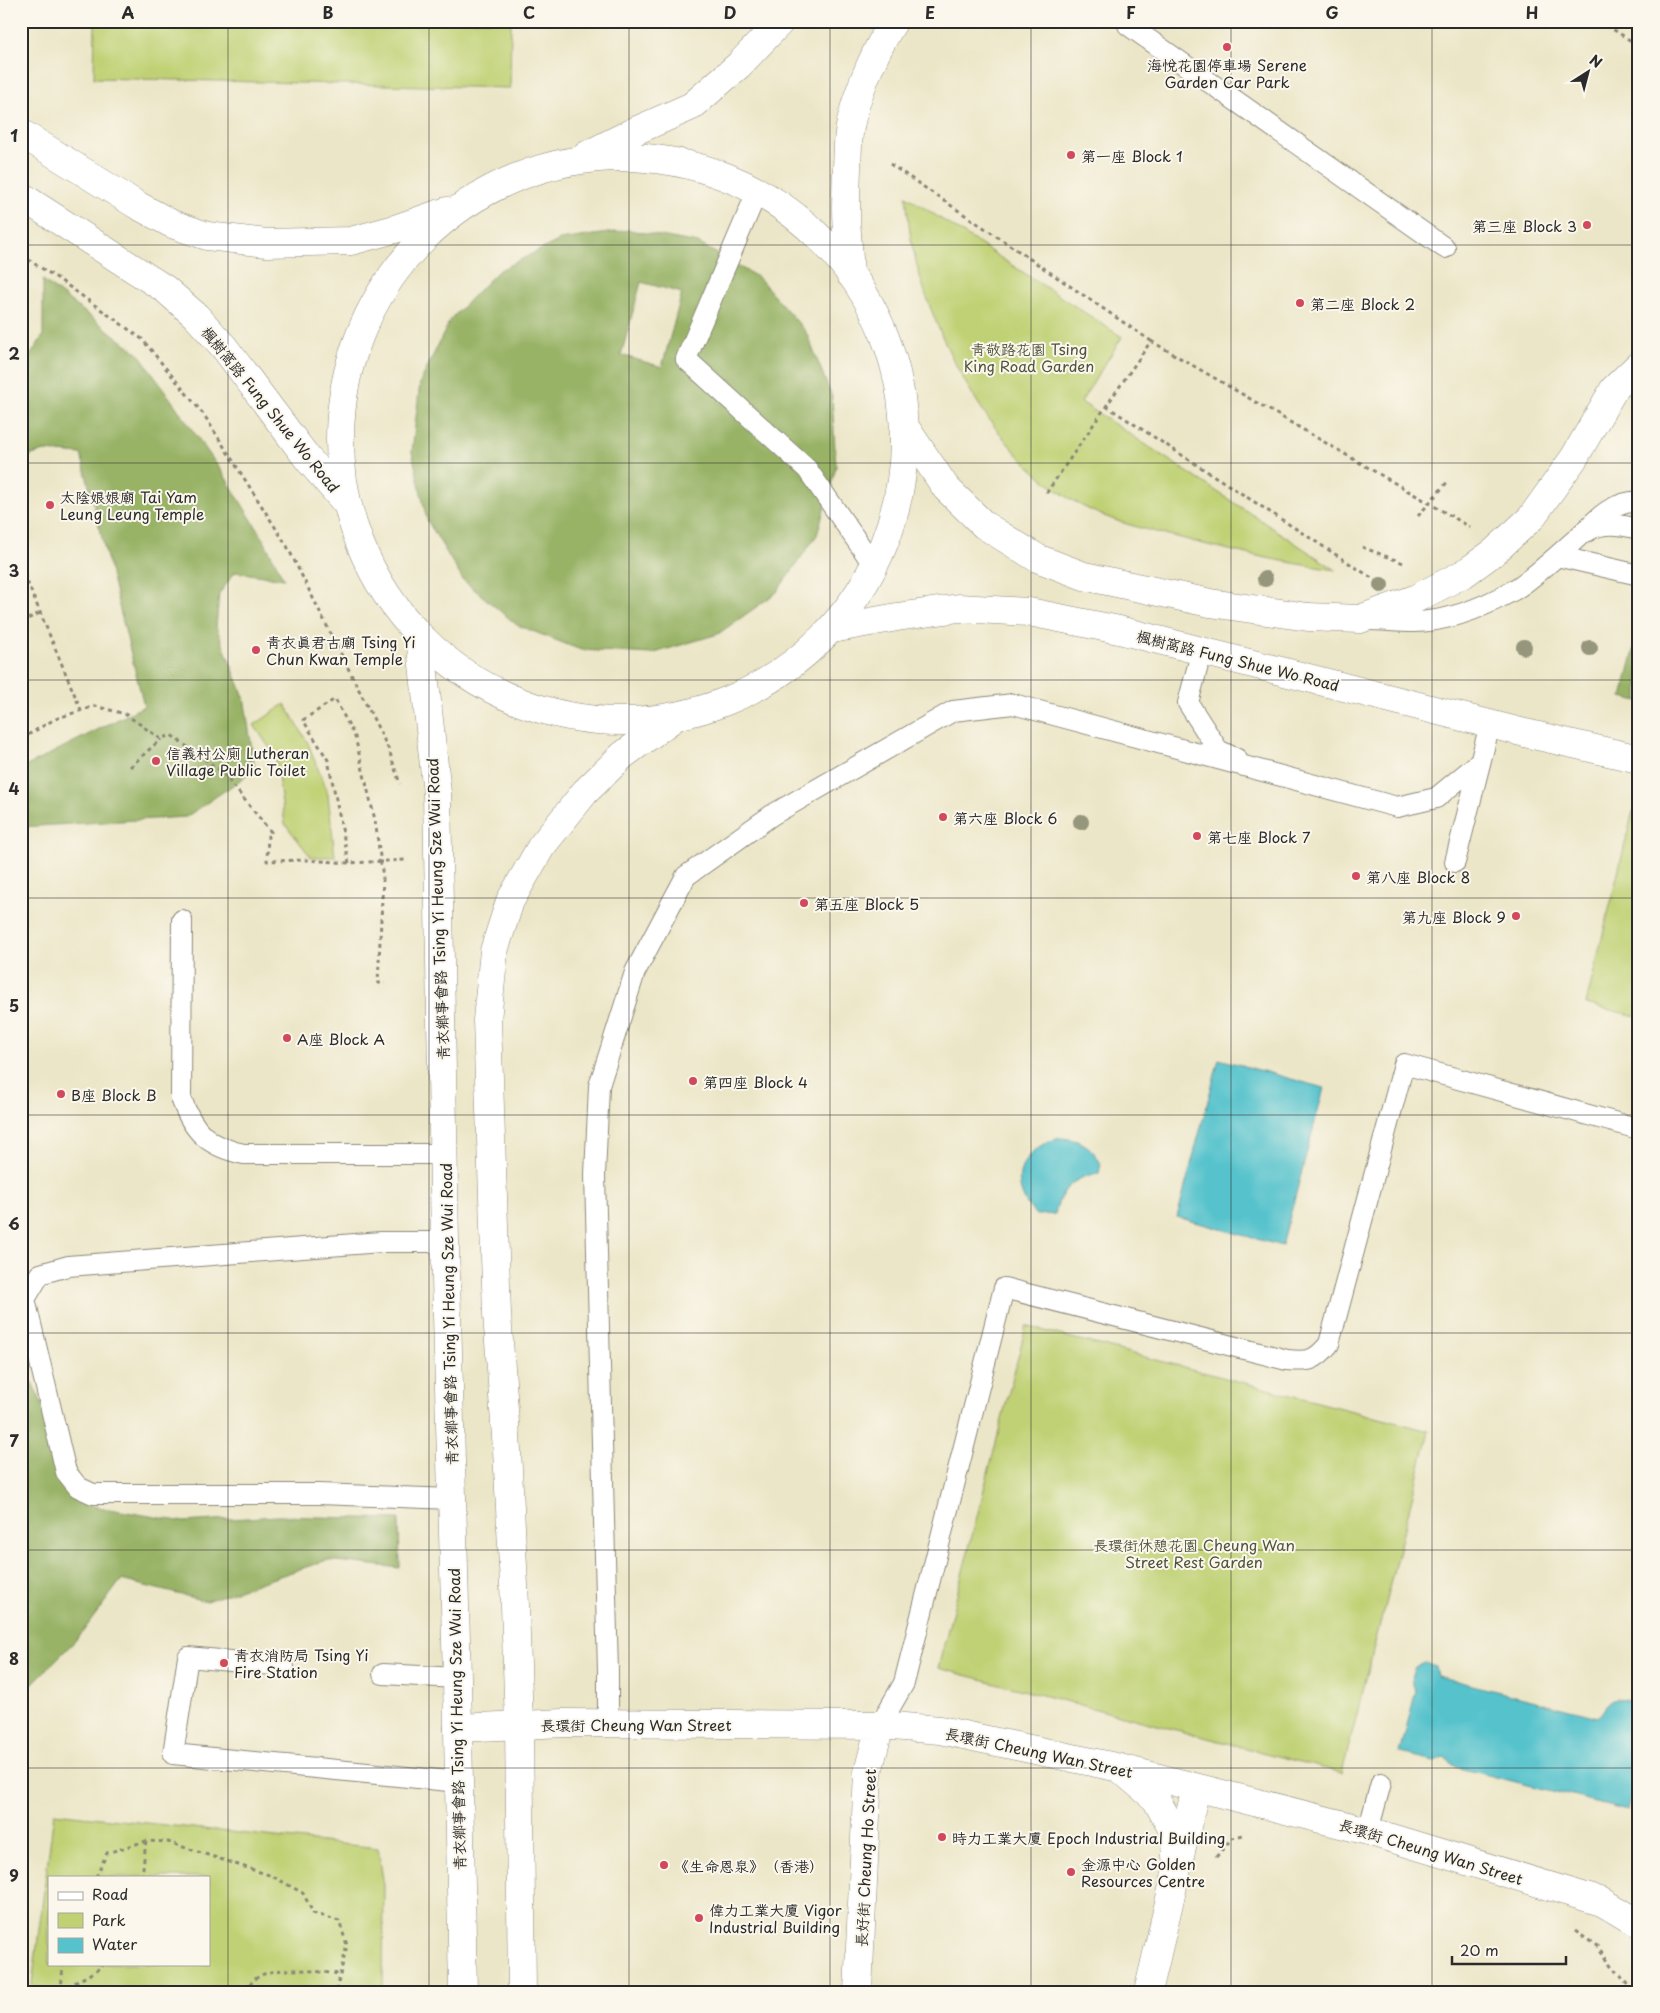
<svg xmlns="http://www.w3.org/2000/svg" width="1660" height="2013" font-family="'Playpen Sans','LXGW WenKai TC',sans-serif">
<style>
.green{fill:#c0d174;stroke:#767e50;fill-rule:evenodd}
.forest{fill:#98b366;stroke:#626f48;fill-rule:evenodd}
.water{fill:#55c2cc;stroke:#40767c}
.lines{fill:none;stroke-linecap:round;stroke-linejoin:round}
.lane-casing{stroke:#8c887a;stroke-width:22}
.street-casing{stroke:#8c887a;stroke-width:29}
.secondary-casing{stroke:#8c887a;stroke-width:29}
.primary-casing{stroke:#8c887a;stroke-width:29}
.path{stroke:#8c887a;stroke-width:3;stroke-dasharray:4 4;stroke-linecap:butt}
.lane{stroke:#fff;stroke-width:20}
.street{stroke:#fff;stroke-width:28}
.secondary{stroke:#fff;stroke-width:28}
.primary{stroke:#fff;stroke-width:28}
.path-bridge{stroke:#8c887a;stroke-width:3;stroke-dasharray:4 4;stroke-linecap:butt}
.tree{fill:#96967c}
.grid{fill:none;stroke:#2b2b2b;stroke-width:1;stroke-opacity:0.55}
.poi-dot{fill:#d1495b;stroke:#fbf7ec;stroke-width:2}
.labels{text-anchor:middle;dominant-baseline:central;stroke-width:4;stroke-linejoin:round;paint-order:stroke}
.poi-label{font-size:15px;fill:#2b2b2b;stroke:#fbf7ec;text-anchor:start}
.park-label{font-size:15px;fill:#50543d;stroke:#fbf7ec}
.street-label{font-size:15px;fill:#2b2b2b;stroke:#fbf7ec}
.neatline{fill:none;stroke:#2b2b2b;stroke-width:2}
.grid-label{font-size:16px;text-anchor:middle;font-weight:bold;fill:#2b2b2b}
</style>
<rect width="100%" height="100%" fill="#fbf7ec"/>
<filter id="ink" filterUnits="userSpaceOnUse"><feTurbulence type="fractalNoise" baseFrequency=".02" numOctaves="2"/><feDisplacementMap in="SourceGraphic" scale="10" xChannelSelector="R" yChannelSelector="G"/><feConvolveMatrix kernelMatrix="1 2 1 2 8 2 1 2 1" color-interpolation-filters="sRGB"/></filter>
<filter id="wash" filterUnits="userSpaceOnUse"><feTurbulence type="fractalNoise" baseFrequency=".0096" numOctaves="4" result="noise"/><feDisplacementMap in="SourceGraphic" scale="20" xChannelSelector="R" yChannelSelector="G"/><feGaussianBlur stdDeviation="1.12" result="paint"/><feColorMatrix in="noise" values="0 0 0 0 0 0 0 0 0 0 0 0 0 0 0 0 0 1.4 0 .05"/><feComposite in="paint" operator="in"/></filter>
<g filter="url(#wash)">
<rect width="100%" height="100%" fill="#ece6c8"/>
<!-- green -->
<path class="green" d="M 95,21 L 511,21 L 510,88 L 94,78 Z
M 906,196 L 1122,337 L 1081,402 L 1336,570 C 1282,562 1229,551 1177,537 C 1147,530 1118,523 1090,510 C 999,466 934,344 913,249 C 909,232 908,213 906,196 Z
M 285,704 L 308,743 L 328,795 L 335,857 L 311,857 L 285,824 L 275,756 L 254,725 Z
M 1633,811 L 1639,813 L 1639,1017 L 1586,1004 Z
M 1026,1326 L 1429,1431 L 1342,1773 L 938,1668 Z
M 54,1813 L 378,1848 L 384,1886 L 383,1992 L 31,1992 ZM 49,1877 L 209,1877 L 209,1964 L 49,1964 Z"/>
<!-- forest -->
<path class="forest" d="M 629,230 L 698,243 L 759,278 L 806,332 L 832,397 L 836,467 L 817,535 L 776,593 L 718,634 L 651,654 L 581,650 L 517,625 L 463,580 L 427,520 L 412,452 L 420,383 L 450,320 L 498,271 L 560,240 ZM 641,282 L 682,293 L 662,367 L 621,355 Z
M 43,280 L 139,354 L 224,475 L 261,535 L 284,579 L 235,572 L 219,594 L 216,627 L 244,697 L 255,770 L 186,817 L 21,827 L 21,769 L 144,706 L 81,454 L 45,451 L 21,458 L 21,370 L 43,336 Z
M 1636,643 L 1639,644 L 1638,701 L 1622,697 Z
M 21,1360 L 92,1506 L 184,1522 L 278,1516 L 399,1519 L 400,1568 L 327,1560 L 206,1601 L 121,1580 L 79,1637 L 21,1695 Z"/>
<!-- water -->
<path class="water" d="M 1219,1059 L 1324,1088 L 1282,1246 L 1177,1217 Z
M 1061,1138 C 1081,1140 1091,1145 1101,1164 L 1099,1173 C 1073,1178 1061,1188 1055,1214 L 1036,1215 C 1033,1211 1028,1207 1026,1202 C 1008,1172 1030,1144 1061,1138 Z
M 1426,1662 L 1435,1667 L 1437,1676 L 1598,1717 C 1602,1713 1604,1708 1608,1704 C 1617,1695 1630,1699 1639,1705 L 1639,1768 L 1628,1810 L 1452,1766 L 1446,1758 L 1443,1757 L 1435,1761 L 1400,1753 L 1416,1690 C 1410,1682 1410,1676 1415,1667 Z"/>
</g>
<g filter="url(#ink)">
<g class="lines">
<defs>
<path id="lane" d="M 1127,21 L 1128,25 L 1445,248
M 757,192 L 686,359 L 807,469 L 875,567
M 1588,531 C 1603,521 1622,525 1639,529
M 1557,556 L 1639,575
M 1367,620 C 1382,620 1398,622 1413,622 C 1448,622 1484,607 1514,590 C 1534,578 1558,555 1576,539 C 1597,520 1608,503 1639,501
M 1202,650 L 1188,703 L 1218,750 L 1237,759
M 1455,862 L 1490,724
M 182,920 L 181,1098 C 193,1132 209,1147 244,1154 L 444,1154
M 445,1242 L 381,1242 L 68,1266 L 40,1274 L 25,1299 L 66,1472 L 78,1487 L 93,1494 L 319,1494 L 452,1499
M 284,1666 L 188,1657 L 173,1754 L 459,1782
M 383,1674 L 457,1678
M 608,1723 L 608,1672 L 595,1175 L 599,1086 L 635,972 L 686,876 L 772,815 L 953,711 L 1013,704 L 1397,807 L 1436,798 L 1480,762
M 880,1725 L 904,1683 L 1004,1288 L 1287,1360 C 1309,1362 1315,1361 1329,1344 L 1404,1064 L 1639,1129
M 1368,1831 L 1381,1783"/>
<path id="street" d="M 905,427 L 946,488 L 984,525 L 1037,558 L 1084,576 L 1210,603 L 1308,617 L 1360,619 L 1415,599 L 1465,573 L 1494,552 L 1531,518 L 1574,458 L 1614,389 L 1639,365
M 832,629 L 897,617 L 959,608 L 1029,612 L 1119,630 L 1525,733 L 1639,759
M 458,1728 L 563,1723 L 880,1725 L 940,1730 L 1120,1768 L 1368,1831 L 1602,1902 L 1639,1924
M 1124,1772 L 1156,1799 L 1175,1834 L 1176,1856
M 858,1992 L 868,1772 L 880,1725
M 1148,1992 L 1196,1788"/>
<path id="secondary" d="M 21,133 L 137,205 L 172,224 L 207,236 L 267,243 L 351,241 L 395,229 L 447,211
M 587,155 L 635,131 L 692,106 L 739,65 L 781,21
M340 439a282 282 0 1 1 564 0a282 282 0 1 1-564 0Z
M 21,196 L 165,289 L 196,316 L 224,347 L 308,459 L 346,503
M 850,274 C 849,253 846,231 846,210 C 846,188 847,167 848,145 C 849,108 874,52 894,21"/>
<path id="primary" d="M 420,637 L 437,793 L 445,1242 L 457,1678 L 463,1992
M 522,1992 L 519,1725 L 515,1605 L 507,1450 L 497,1314 L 487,1020 L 494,951 L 510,901 L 541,847 L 585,792 L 623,755 L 675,717"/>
</defs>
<!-- lane casing -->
<use href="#lane" class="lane-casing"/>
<!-- street casing -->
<use href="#street" class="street-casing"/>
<!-- secondary casing -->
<use href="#secondary" class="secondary-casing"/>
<!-- primary casing -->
<use href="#primary" class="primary-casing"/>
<!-- path -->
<path class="path" d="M 1600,21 L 1639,46
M 890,164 L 1151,341 L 1045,495
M 21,255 L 57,278 L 142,339 L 204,415 L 287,546 L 389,750 L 400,784
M 1151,341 L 1470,527
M 1106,406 L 1372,578
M 1362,547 L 1406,564
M 21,567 L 81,710
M 21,622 L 40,613
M 21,739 L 55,719 L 95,706 L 125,714 L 161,739 L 171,735 L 221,771 L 271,832 L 268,834 L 267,861 L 307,860 L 349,863 L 405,860
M 130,767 L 161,739
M 383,878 L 378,983 L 385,983
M 1216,1857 L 1232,1838 L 1243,1835
M 96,1877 L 107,1853 L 146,1841 L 168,1842 L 272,1876 L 303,1893 L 313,1913 L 339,1921 L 347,1945 L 336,1992
M 142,1877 L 146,1841
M 1575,1931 L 1597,1946 L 1633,1992
M 61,1991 L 102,1967 L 103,1964
M 61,1991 L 63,1964
M 246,1992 C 257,1959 314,1972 340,1974"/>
<!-- lane -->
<use href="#lane" class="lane"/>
<!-- street -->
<use href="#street" class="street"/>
<!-- secondary -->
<use href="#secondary" class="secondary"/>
<!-- primary -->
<use href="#primary" class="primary"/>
<!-- path-bridge -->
<path class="path-bridge" d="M 1418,516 L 1449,480
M 349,863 L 328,760 L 303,720 L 335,699 L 355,737 L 375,820 L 383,878"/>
</g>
<!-- trees -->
<g class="tree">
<circle cx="1265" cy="579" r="8"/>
<circle cx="1381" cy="585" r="8"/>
<circle cx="1524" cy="647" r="8"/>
<circle cx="1590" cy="648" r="8"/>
<circle cx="1081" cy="822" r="8"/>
</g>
</g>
<!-- grid -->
<path class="grid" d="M 228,21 L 228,1992M 429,21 L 429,1992M 629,21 L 629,1992M 830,21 L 830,1992M 1031,21 L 1031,1992M 1231,21 L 1231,1992M 1432,21 L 1432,1992M 21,245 L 1639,245M 21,463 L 1639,463M 21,680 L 1639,680M 21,898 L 1639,898M 21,1115 L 1639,1115M 21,1333 L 1639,1333M 21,1550 L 1639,1550M 21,1768 L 1639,1768"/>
<!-- markers -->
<g class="poi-dot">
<circle cx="1227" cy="47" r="5"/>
<circle cx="1071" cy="155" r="5"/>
<circle cx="1587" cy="225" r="5"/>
<circle cx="1300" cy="303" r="5"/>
<circle cx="50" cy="505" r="5"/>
<circle cx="256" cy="650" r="5"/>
<circle cx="156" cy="761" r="5"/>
<circle cx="943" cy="817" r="5"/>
<circle cx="1197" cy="836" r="5"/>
<circle cx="1356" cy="876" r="5"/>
<circle cx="804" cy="903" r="5"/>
<circle cx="1516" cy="916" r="5"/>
<circle cx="287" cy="1038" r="5"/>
<circle cx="693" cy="1081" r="5"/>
<circle cx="61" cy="1094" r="5"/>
<circle cx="224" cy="1663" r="5"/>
<circle cx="942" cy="1837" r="5"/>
<circle cx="664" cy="1865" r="5"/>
<circle cx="1071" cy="1872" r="5"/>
<circle cx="699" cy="1918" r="5"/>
</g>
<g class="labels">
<!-- poi labels -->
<g class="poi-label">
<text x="1227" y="64" text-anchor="middle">海悅花園停車場 Serene<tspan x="1227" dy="17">Garden Car Park</tspan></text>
<text x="1081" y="155">第一座 Block 1</text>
<text x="1577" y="225" text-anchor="end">第三座 Block 3</text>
<text x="1310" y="303">第二座 Block 2</text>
<text x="60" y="496">太陰娘娘廟 Tai Yam<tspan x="60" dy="17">Leung Leung Temple</tspan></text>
<text x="266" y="641">青衣真君古廟 Tsing Yi<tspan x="266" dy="17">Chun Kwan Temple</tspan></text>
<text x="166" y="752">信義村公廁 Lutheran<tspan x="166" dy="17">Village Public Toilet</tspan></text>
<text x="953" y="817">第六座 Block 6</text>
<text x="1207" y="836">第七座 Block 7</text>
<text x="1366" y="876">第八座 Block 8</text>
<text x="814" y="903">第五座 Block 5</text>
<text x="1506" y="916" text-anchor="end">第九座 Block 9</text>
<text x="297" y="1038">A座 Block A</text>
<text x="703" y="1081">第四座 Block 4</text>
<text x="71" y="1094">B座 Block B</text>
<text x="234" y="1654">青衣消防局 Tsing Yi<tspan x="234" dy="17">Fire Station</tspan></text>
<text x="952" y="1837">時力工業大廈 Epoch Industrial Building</text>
<text x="1081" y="1863">金源中心 Golden<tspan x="1081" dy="17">Resources Centre</tspan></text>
<text x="674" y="1865">《生命恩泉》（香港）</text>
<text x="709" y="1909">偉力工業大廈 Vigor<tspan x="709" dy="17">Industrial Building</tspan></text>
</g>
<!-- park labels -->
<g class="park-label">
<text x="1029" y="348">青敬路花園 Tsing<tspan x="1029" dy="17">King Road Garden</tspan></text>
<text x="1194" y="1544">長環街休憩花園 Cheung Wan<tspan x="1194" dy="17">Street Rest Garden</tspan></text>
</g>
<!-- street labels -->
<g class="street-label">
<text transform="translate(271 409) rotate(51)">楓樹窩路 Fung Shue Wo Road</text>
<text transform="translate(1238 660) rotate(14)">楓樹窩路 Fung Shue Wo Road</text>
<text transform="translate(437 909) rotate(-92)">青衣鄉事會路 Tsing Yi Heung Sze Wui Road</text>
<text transform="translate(448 1314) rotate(-91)">青衣鄉事會路 Tsing Yi Heung Sze Wui Road</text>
<text transform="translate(456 1719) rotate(-91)">青衣鄉事會路 Tsing Yi Heung Sze Wui Road</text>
<text x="636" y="1724">長環街 Cheung Wan Street</text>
<text transform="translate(1039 1752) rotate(12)">長環街 Cheung Wan Street</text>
<text transform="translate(1431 1851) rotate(17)">長環街 Cheung Wan Street</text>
<text transform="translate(865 1858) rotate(-87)">長好街 Cheung Ho Street</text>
</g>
</g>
<!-- margin -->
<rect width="1660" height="2013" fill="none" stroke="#fbf7ec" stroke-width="55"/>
<!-- legend -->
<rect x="48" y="1876" width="162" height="90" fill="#fbf7ec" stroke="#a8a59f"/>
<rect x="58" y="1892" width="25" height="8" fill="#ffffff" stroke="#a8a59f"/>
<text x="92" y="1900" font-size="15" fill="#2b2b2b">Road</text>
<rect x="58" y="1913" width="25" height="15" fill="#c0d174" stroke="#a8a59f"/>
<text x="92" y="1926" font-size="15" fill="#2b2b2b">Park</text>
<rect x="58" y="1938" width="25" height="15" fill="#55c2cc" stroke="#a8a59f"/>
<text x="92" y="1950" font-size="15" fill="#2b2b2b">Water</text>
<!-- north arrow -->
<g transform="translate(1588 72) rotate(36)" stroke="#fbf7ec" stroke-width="4" paint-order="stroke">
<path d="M0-4L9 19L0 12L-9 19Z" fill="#2b2b2b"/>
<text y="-8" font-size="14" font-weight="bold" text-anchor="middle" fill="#2b2b2b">N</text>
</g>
<!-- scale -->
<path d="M1452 1956v8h114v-8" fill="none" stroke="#2b2b2b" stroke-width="2.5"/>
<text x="1460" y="1956" font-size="15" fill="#2b2b2b" stroke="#fbf7ec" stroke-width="4" paint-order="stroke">20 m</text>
<rect x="28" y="28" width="1604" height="1958" class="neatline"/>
<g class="grid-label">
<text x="128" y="19">A</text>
<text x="328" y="19">B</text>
<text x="529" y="19">C</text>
<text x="730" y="19">D</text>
<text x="930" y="19">E</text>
<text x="1131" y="19">F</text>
<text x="1332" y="19">G</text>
<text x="1532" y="19">H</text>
<text x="14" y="142">1</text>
<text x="14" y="360">2</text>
<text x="14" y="577">3</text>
<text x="14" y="795">4</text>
<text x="14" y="1012">5</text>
<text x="14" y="1230">6</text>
<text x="14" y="1447">7</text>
<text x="14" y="1665">8</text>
<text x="14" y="1882">9</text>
</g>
</svg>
